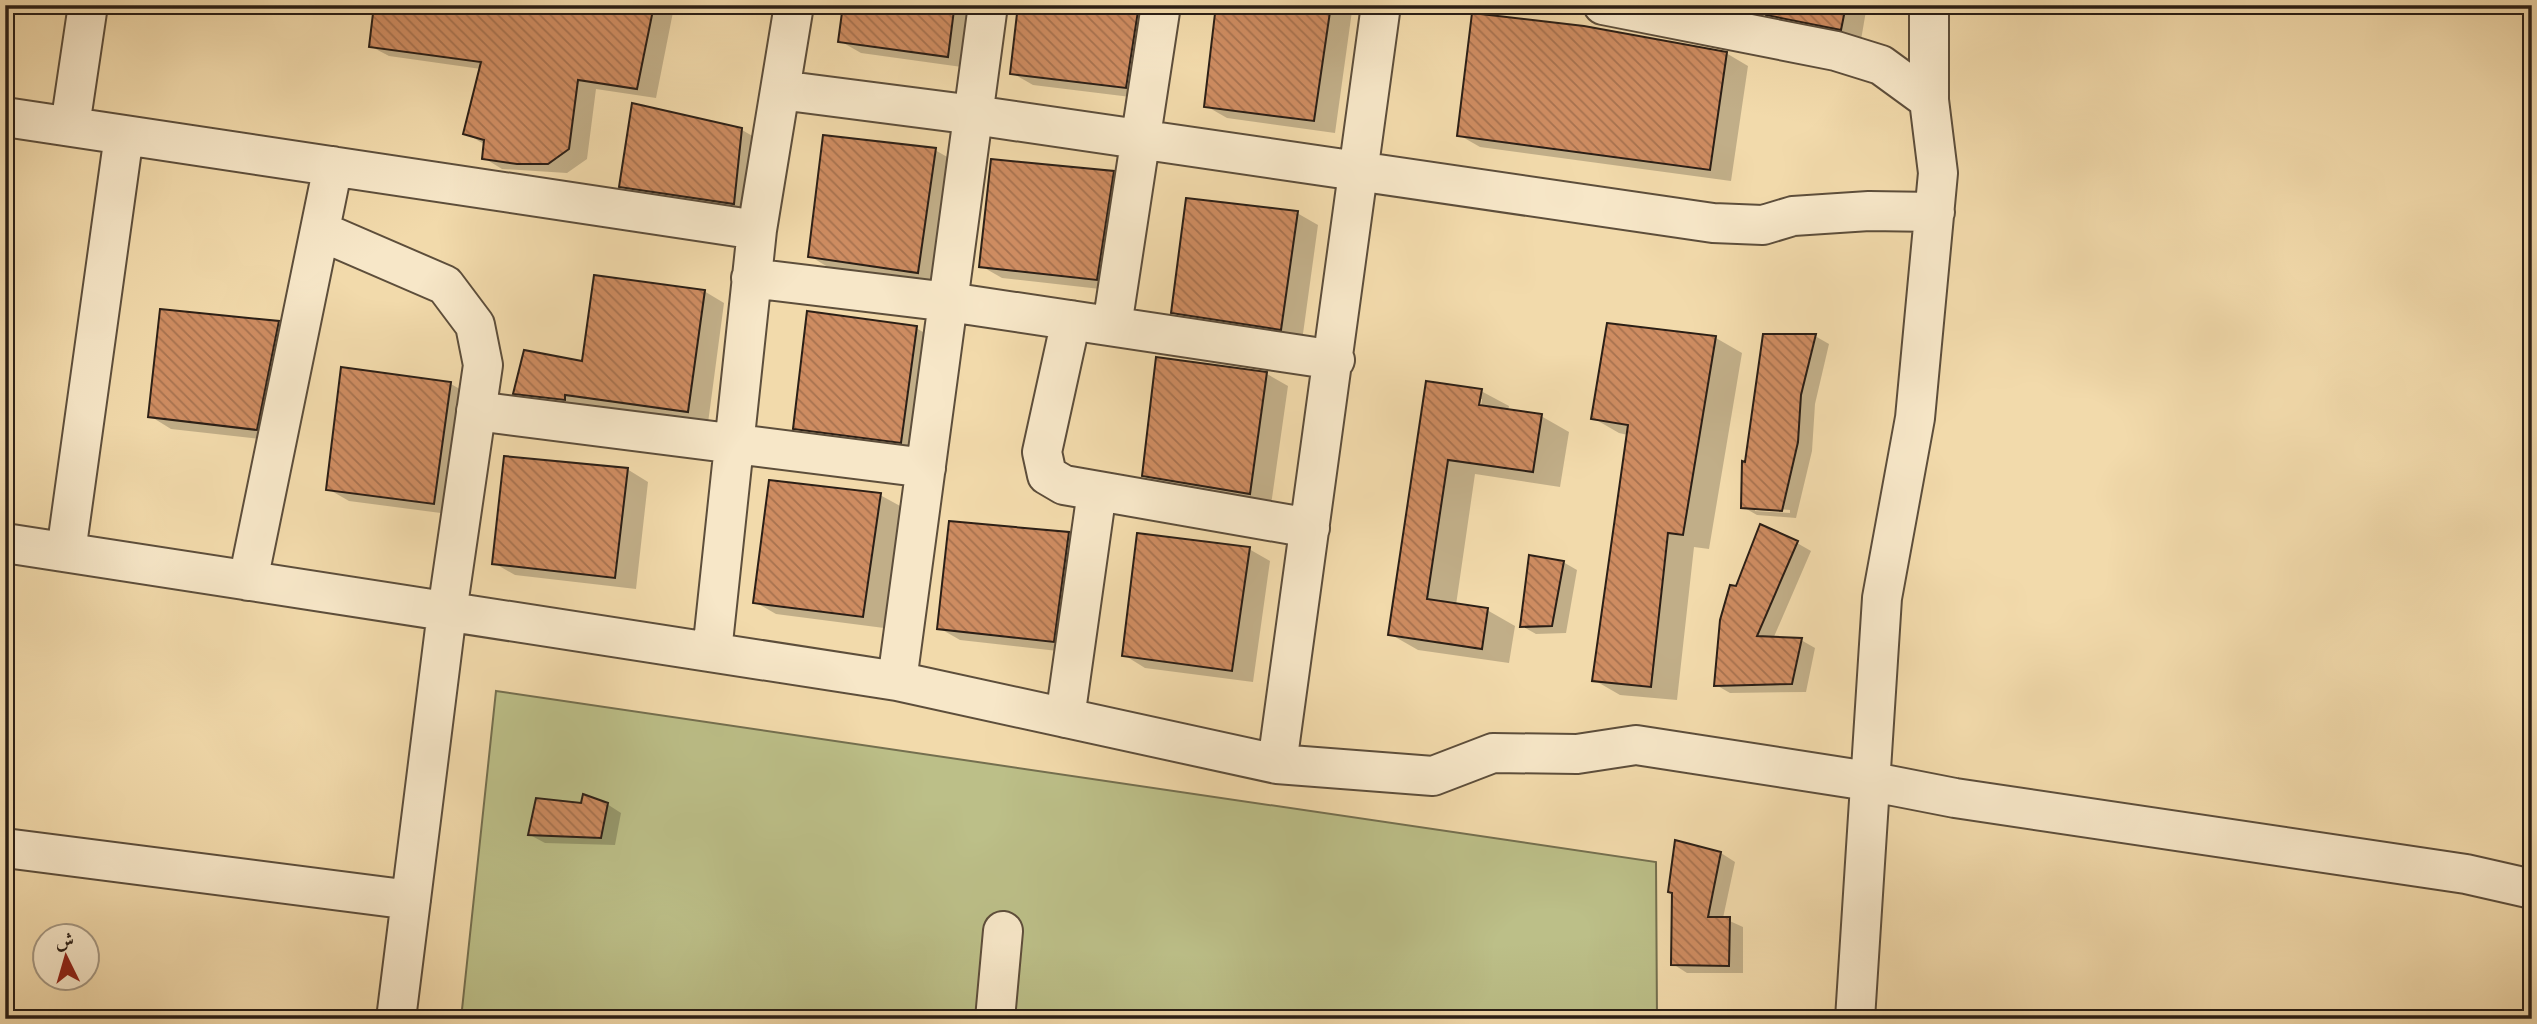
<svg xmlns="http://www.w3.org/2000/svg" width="2537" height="1024" font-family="'IM FELL French Canon',Amiri,serif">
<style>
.grass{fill:#bcbf88;stroke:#746f4f;stroke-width:2}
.shadow{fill:#0003;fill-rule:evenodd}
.building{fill:url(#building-back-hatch);stroke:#2b1f16;stroke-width:2}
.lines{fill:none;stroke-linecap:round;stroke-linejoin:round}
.minor-casing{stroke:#5d4e3b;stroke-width:42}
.minor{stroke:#f7e7c8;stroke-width:38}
</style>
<defs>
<pattern id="building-back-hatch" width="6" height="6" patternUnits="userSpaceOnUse" patternTransform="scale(1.75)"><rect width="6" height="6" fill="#ce8c61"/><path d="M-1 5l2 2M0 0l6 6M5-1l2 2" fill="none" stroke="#a7724f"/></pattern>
</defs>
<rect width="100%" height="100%" fill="#f2daab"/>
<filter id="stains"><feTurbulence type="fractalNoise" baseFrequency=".00286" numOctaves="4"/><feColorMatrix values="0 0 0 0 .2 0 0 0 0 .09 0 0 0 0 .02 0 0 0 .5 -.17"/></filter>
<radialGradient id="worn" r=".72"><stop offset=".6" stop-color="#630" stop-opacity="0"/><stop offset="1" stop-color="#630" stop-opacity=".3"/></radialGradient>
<!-- grass -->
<path class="grass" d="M 496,691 L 1656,862 L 1657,1019 L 461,1019 Z"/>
<!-- shadow -->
<path class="shadow" d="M 558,5 L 674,7 L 656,98 L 596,89 L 587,159 L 567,173 L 502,169 L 484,158 L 484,144 L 465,133 L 481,69 L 389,56 L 370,46 Z
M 844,5 L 978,5 L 969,68 L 861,53 L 840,41 Z
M 1019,5 L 1164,5 L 1147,99 L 1033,85 L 1012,73 Z
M 1218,5 L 1342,5 L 1352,11 L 1335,133 L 1227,118 L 1206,106 Z
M 1736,5 L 1867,5 L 1861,40 L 1830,34 L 1810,22 L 1810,15 Z
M 1726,53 L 1748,66 L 1731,181 L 1480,147 L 1459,135 Z
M 742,130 L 763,142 L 755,215 L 642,198 L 620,186 Z
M 935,150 L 956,162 L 939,284 L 831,269 L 810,256 Z
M 1113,172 L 1134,185 L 1118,291 L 1002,278 L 981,266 Z
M 1297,213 L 1318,225 L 1302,341 L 1195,325 L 1173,312 Z
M 704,291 L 724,303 L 708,423 L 535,404 L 515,393 L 584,363 Z
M 278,323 L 300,335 L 278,441 L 171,429 L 150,416 Z
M 916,328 L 937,340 L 922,454 L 816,440 L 794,428 Z
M 1815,336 L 1829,344 L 1815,404 L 1812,451 L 1796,518 L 1757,515 L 1743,507 L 1746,464 ZM 1755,507 L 1790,510 L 1790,513 L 1755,511 Z
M 1716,338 L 1742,353 L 1709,549 L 1694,547 L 1677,700 L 1620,695 L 1594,680 L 1628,435 L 1619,433 L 1593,418 Z
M 342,369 L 451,384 L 472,396 L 456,515 L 349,501 L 328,489 Z
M 1267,374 L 1288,386 L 1271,505 L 1165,488 L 1144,476 Z
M 1428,383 L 1481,391 L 1509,406 L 1508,411 L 1541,416 L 1569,432 L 1560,487 L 1475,474 L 1456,605 L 1487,610 L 1515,626 L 1509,663 L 1418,650 L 1390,634 ZM 1478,399 L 1482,399 L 1480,414 Z
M 627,469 L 648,482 L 636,589 L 515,575 L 494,563 Z
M 880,495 L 902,507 L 884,628 L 776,614 L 755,602 Z
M 1069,534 L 1090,546 L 1075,653 L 960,640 L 939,628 Z
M 1797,543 L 1811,551 L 1773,639 L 1801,640 L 1815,648 L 1806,692 L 1730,693 L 1716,685 L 1737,588 Z
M 1249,549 L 1270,561 L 1253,682 L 1145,668 L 1124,655 Z
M 1563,562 L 1577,570 L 1566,633 L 1536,634 L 1522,626 Z
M 607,804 L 621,813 L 615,845 L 545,843 L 530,835 L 583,805 Z
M 1721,853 L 1735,862 L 1723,918 L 1743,927 L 1743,973 L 1687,973 L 1673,964 Z"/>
<!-- building -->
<path class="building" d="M 374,5 L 654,5 L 637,89 L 578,80 L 569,149 L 548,164 L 517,164 L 482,159 L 484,140 L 463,134 L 481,62 L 369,47 Z
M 843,5 L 941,5 L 954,10 L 948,57 L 838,42 Z
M 1018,5 L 1139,5 L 1126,88 L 1010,74 Z
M 1216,5 L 1331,5 L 1314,121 L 1204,107 Z
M 1767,5 L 1846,5 L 1841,30 L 1766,15 Z
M 1472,13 L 1584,26 L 1727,52 L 1710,170 L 1457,136 Z
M 632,103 L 742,128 L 734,204 L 619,187 Z
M 823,135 L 936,148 L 918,273 L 808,257 Z
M 991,159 L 1114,171 L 1097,280 L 979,267 Z
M 1186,198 L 1298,211 L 1281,330 L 1171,313 Z
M 594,275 L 705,290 L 688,412 L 565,395 L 565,400 L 513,394 L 524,350 L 582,361 Z
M 160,309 L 279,321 L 257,430 L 148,417 Z
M 807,311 L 917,326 L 901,443 L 793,429 Z
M 1607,323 L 1716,336 L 1683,535 L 1668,533 L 1651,687 L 1592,681 L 1628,425 L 1591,419 Z
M 1763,334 L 1816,334 L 1801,395 L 1798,442 L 1782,511 L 1741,508 L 1742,461 L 1745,462 Z
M 1156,357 L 1267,372 L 1250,494 L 1142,476 Z
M 341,367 L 451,382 L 434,504 L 326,490 Z
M 1426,381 L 1482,389 L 1479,405 L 1542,414 L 1533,472 L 1448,460 L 1427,599 L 1488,608 L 1482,649 L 1388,635 Z
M 504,456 L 628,468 L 615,578 L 492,564 Z
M 769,480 L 881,493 L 863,617 L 753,603 Z
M 949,521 L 1069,532 L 1054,642 L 937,629 Z
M 1760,524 L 1798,541 L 1757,636 L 1802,638 L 1792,684 L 1714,686 L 1720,620 L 1730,585 L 1736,586 Z
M 1137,533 L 1250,547 L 1232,671 L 1122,656 Z
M 1529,555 L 1564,561 L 1552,626 L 1520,627 Z
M 583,794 L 608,803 L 601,838 L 528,835 L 536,798 L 581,803 Z
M 1675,840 L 1721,852 L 1708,917 L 1730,917 L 1729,966 L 1671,965 L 1672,893 L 1668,892 Z"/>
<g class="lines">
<defs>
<path id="minor" d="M 1603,5 L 1836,51 L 1881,65 L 1929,100
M 780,90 L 974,115 L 1713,223 L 1763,225 L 1793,216 L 1869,211 L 1935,212
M 5,117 L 757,230
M 70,126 L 88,5
M 320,231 L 445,285 L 475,325 L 483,365 L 447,612 L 396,1019
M 751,278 L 949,302 L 1335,360
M 1071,320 L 1042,452 L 1047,475 L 1064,485 L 1310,528
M 1112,326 L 1161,5
M 476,411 L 926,468
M 5,543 L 897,681 L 1277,764 L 1433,776 L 1493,753 L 1577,754 L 1636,745 L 1868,781 L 1955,798 L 2466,874 L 2532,889
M 66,552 L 124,135
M 248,581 L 333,166
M 712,652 L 757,230 L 794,5
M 897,681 L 988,5
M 1065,718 L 1097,491
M 1277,764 L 1381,5
M 5,848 L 411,900
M 995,1019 L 1003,931
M 1855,1019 L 1882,598 L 1915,418 L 1938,173 L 1929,100 L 1929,5"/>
</defs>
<!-- minor casing -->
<use href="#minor" class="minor-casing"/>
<!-- minor -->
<use href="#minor" class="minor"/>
</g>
<!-- margin -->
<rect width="2537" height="1024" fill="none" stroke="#f2daab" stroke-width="28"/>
<rect x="7" y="7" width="2523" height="1010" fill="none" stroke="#2b1f16" stroke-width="3.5"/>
<rect x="14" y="14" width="2509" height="996" fill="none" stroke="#2b1f16" stroke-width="2"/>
<!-- north arrow -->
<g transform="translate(66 957) rotate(355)"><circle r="33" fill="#f7e7c8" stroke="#a59781" stroke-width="2"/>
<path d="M0-5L12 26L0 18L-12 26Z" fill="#8f2418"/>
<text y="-10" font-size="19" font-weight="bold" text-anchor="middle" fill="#2b1f16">ش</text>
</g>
<rect width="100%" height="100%" filter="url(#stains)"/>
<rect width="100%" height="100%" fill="url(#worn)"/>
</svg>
